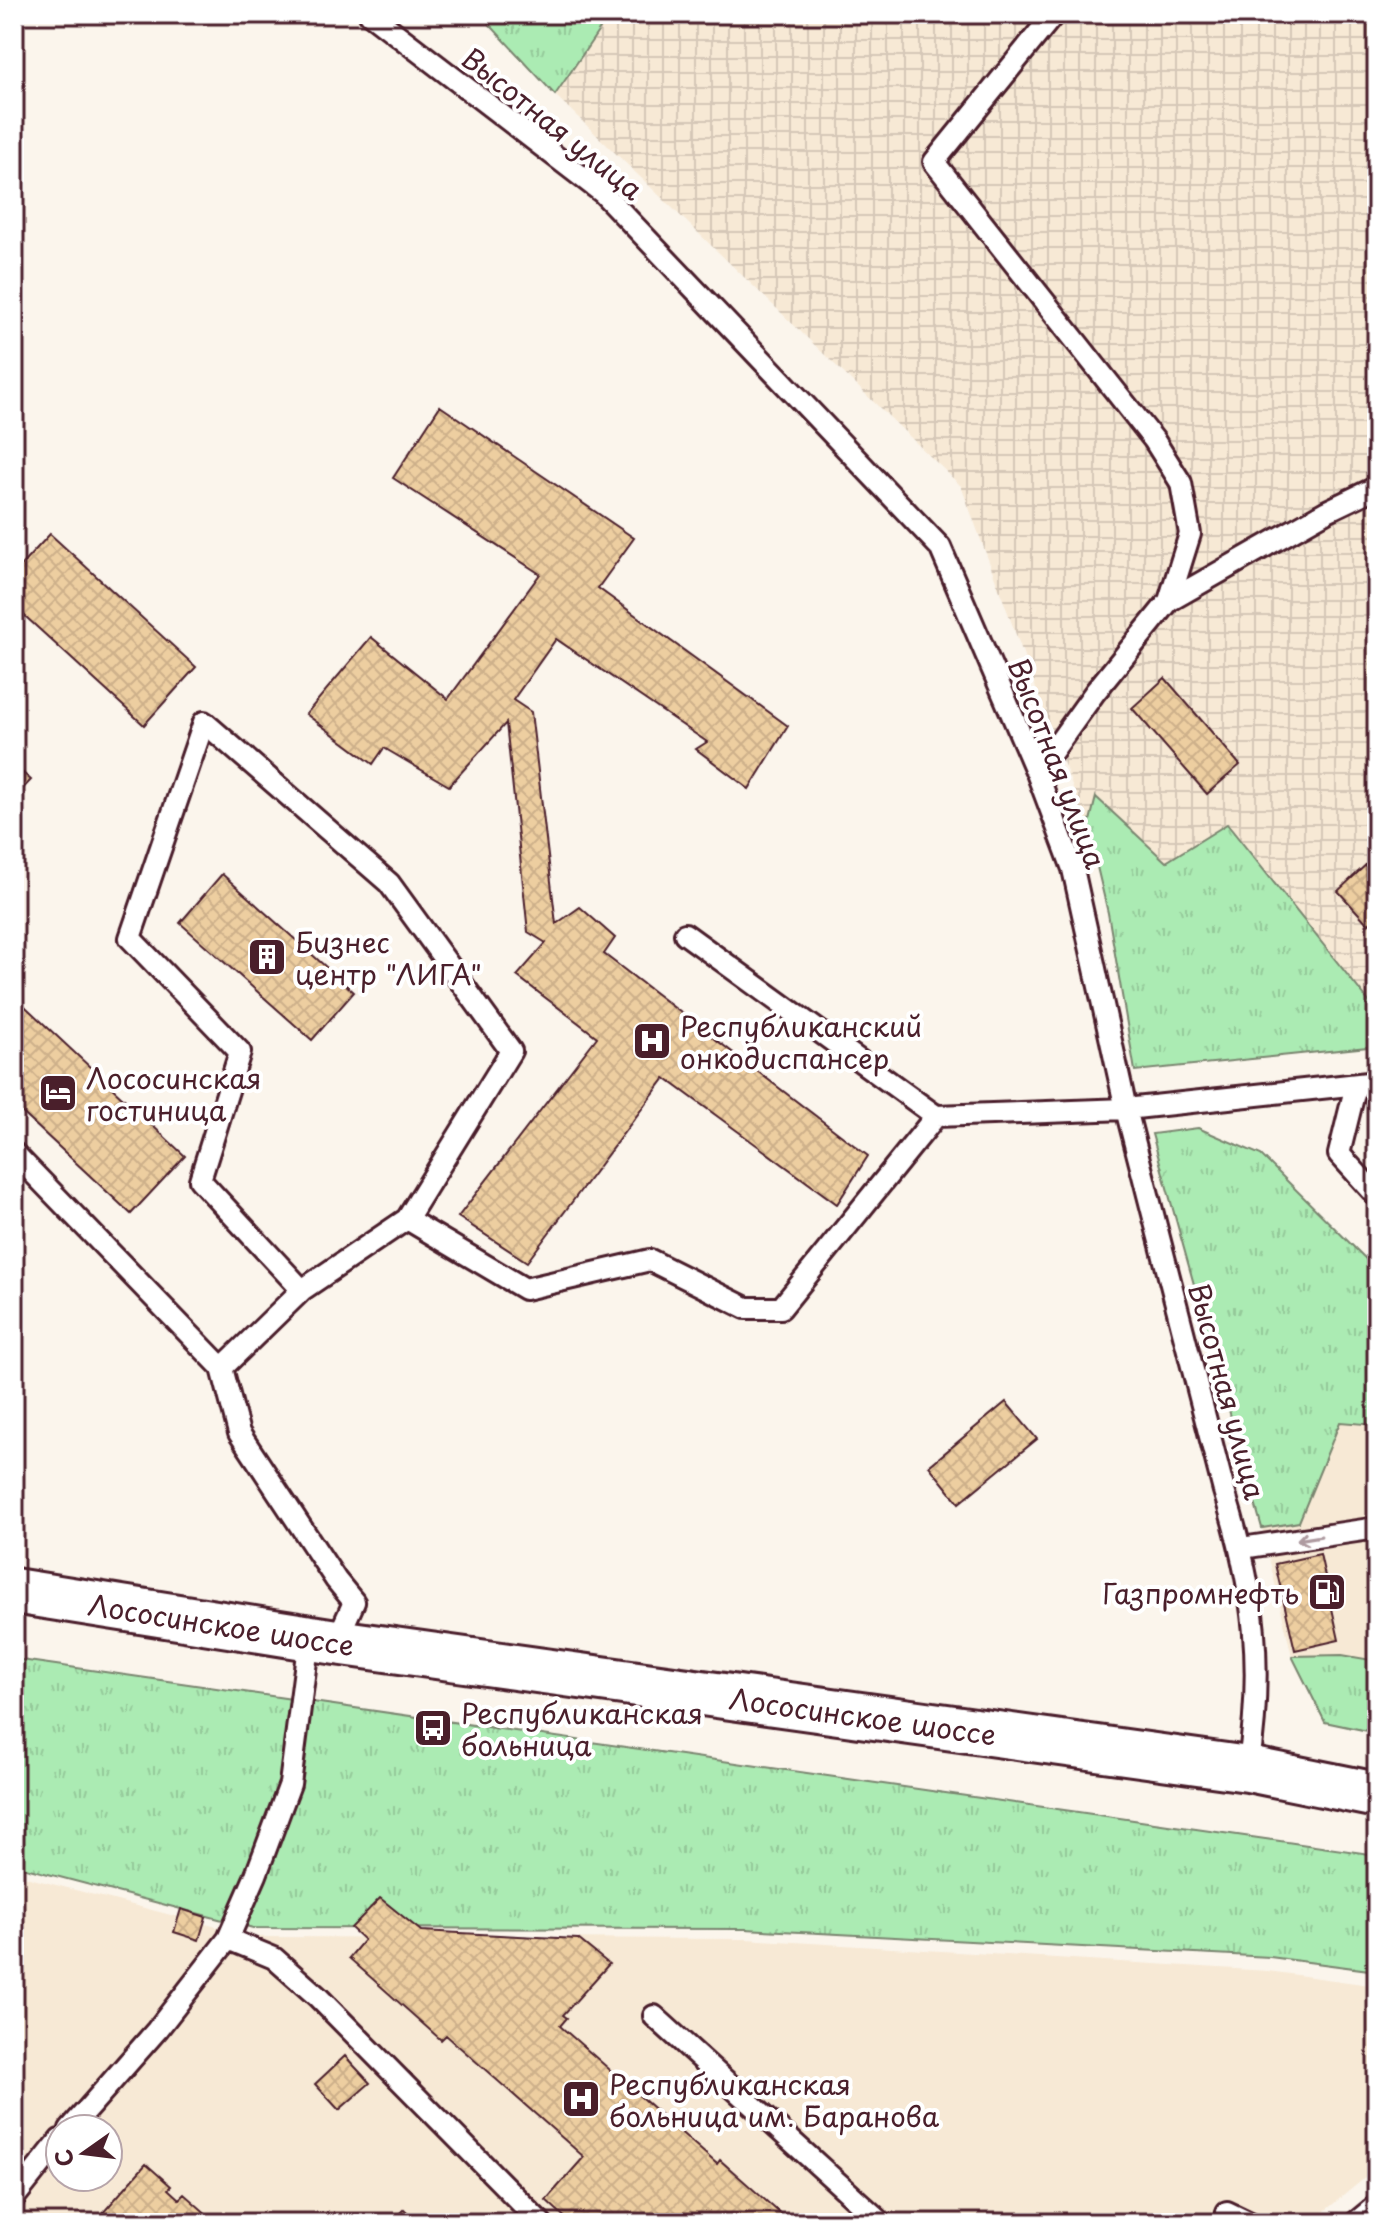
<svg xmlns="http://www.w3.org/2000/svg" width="1391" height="2237" font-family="'Playpen Sans',sans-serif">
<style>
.built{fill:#f7e9d5;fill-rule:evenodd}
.industrial{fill:url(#industrial-grid)}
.grass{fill:url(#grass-tufts);stroke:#7a856f;stroke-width:2}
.building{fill:url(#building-cross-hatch);stroke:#4a1f2b;stroke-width:2}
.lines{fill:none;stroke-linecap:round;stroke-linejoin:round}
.lane-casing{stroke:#4a1f2b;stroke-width:26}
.secondary-casing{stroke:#4a1f2b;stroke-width:50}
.lane{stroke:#fff;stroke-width:20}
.secondary{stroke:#fff;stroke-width:44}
.oneway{stroke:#ae9aa0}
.labels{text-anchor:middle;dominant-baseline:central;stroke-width:8;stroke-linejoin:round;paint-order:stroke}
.street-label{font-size:28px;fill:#4a1f2b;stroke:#fff}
.poi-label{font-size:28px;fill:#4a1f2b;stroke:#fff;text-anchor:start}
</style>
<defs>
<pattern id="industrial-grid" width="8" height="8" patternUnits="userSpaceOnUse" patternTransform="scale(2)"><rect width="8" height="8" fill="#f7e9d5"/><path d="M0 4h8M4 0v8" fill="none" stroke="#d5c7b7"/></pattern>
<pattern id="grass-tufts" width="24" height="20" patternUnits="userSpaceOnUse" patternTransform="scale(2)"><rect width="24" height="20" fill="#abebb3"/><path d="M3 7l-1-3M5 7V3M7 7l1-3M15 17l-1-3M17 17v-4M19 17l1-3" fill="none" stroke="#95c99a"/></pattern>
<pattern id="building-cross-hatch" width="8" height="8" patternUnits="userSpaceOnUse" patternTransform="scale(2)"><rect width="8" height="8" fill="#edcea0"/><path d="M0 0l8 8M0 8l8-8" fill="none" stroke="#cdb08a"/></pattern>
</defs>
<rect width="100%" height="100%" fill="#fbf5ec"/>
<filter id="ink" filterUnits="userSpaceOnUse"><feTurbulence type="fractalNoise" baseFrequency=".0125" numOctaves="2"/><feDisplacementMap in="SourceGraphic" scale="16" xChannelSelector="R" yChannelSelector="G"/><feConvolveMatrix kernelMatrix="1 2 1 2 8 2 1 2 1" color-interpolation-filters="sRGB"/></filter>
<g filter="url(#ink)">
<!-- built -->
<path class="built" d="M 1340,1421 L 1377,1425 L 1377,1661 L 1342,1655 L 1292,1656 L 1262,1528 L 1299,1522 Z
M 14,1874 L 255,1937 L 746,1939 L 1268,1971 L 1377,1986 L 1377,2168 L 1310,2223 L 14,2223 ZM 60,2129 L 108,2129 L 108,2177 L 60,2177 Z"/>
<!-- industrial -->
<path class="industrial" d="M 610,14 L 1377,14 L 1377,1012 L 1228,824 L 1166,862 L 1097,797 L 1088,829 L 961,486 L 555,95 Z"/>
<!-- grass -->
<path class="grass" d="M 480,14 L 610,14 L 555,95 Z
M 1096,797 L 1166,862 L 1227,824 L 1377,1012 L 1377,1046 L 1135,1071 L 1108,913 L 1088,829 Z
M 1198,1128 L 1261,1155 L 1377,1270 L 1377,1425 L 1340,1422 L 1299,1522 L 1262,1528 L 1152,1134 Z
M 1342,1655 L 1377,1661 L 1377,1733 L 1325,1722 L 1292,1656 Z
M 14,1659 L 1377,1855 L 1377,1971 L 1270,1957 L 745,1929 L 253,1928 L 14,1865 Z"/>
<!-- building -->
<path class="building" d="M 440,406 L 634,538 L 598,588 L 788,726 L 749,789 L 696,749 L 707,742 L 556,639 L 513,700 L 531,712 L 556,924 L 580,907 L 615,938 L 604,954 L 868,1156 L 837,1204 L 665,1078 L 527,1262 L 458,1217 L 597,1037 L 517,976 L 546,943 L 528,932 L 506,723 L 449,786 L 384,748 L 373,764 L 306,714 L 371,637 L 448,699 L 540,574 L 393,478 Z
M 50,534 L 196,667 L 144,725 L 14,606 L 14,573 Z
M 1165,678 L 1240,765 L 1207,794 L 1132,708 Z
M 14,765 L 31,780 L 14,798 Z
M 1371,860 L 1377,867 L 1377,916 L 1368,924 L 1338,891 Z
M 222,874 L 354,992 L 312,1040 L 180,923 Z
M 14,996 L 185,1156 L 131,1214 L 14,1105 Z
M 1006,1402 L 1037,1439 L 959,1503 L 929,1466 Z
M 1320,1554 L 1339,1640 L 1295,1650 L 1275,1564 Z
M 380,1898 L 421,1931 L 578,1939 L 609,1964 L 563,2015 L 567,2018 L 560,2026 L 717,2164 L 720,2160 L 791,2223 L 571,2223 L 546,2200 L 584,2157 L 446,2035 L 441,2040 L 349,1958 L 364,1940 L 351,1928 Z
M 181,1909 L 206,1917 L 199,1940 L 174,1932 Z
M 345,2056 L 370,2083 L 339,2110 L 315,2084 Z
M 146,2164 L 171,2186 L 168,2189 L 179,2199 L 184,2194 L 217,2223 L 94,2223 Z
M 404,2209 L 418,2223 L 390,2223 Z"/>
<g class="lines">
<defs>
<path id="lane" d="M 370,14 L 603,193 L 940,547 L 1037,773 L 1073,869 L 1126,1109 L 1224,1491 C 1255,1591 1264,1666 1248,1769
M 1169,601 L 1327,511 L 1377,487
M 1037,773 L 1095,692 L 1169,601 L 1190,534 L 1181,483 L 1154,440 L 934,162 L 1054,14
M 685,934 L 936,1116 L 1126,1109 L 1377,1082
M 1356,1085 L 1339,1154 L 1377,1196
M 14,1153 L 222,1368 L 239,1433 L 336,1580 L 354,1602 L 336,1642
M 407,1219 L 525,1289 L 650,1260 L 746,1308 L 781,1308 L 936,1116
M 222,1368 L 302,1290 L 407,1219 L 511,1051 L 389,883 L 204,722 L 130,938 L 240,1052 L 200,1180 L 302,1290
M 1242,1548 L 1377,1528
M 228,1939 L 274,1958 L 318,1997 L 541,2223
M 654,2016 L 882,2223
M 70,2129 L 157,2030 L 228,1939 L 256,1875 L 290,1784 L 309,1638
M 14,2198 L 60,2140
M 1227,2212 L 1250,2223
M 1355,2223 L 1377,2205"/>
<g id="secondary">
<path id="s1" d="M 14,1591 L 336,1642 L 1248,1769 L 1377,1795"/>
</g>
</defs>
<!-- lane casing -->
<use href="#lane" class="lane-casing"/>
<!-- secondary casing -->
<use href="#secondary" class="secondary-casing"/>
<!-- lane -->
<use href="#lane" class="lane"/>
<!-- secondary -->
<use href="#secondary" class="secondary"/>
</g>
<!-- one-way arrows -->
<defs><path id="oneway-shaft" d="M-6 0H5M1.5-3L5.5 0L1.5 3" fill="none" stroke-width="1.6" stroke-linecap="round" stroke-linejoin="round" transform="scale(2)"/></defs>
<use class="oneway" href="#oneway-shaft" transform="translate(1309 1538) rotate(171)"/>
</g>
<!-- icons -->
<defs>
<symbol id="building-square" viewBox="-11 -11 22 22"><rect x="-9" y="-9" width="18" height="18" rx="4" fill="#4a1f2b" stroke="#fff"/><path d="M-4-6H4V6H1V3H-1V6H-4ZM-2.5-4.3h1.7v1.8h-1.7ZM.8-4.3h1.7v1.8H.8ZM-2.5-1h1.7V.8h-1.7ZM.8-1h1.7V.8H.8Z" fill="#fff"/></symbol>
<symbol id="hospital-square" viewBox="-11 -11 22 22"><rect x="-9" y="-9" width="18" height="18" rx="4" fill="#4a1f2b" stroke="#fff"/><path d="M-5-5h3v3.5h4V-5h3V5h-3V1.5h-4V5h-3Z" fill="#fff"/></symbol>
<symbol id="hotel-square" viewBox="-11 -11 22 22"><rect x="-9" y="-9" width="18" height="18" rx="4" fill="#4a1f2b" stroke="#fff"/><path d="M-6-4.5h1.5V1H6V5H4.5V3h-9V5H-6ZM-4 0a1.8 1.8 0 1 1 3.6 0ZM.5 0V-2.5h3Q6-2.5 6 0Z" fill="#fff"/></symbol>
<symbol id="fuel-square" viewBox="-11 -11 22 22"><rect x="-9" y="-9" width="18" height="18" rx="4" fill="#4a1f2b" stroke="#fff"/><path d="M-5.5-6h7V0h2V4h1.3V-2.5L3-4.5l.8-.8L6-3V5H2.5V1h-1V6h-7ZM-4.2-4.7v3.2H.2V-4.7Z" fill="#fff"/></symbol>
<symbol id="bus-square" viewBox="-11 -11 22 22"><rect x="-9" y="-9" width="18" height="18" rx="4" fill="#4a1f2b" stroke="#fff"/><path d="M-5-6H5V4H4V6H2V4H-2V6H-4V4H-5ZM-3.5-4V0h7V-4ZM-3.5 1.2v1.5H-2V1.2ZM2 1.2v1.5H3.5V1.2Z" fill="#fff"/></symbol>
</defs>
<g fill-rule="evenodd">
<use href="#building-square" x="245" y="935" width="44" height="44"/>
<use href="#hospital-square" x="630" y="1019" width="44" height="44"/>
<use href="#hotel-square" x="36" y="1071" width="44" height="44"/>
<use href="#fuel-square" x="1305" y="1570" width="44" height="44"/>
<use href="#bus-square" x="411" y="1706" width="44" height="44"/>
<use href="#hospital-square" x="559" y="2077" width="44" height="44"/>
</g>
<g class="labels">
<!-- street labels -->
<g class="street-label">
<text transform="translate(553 123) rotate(39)">Высотная улица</text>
<text transform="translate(1058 763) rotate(69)">Высотная улица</text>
<text transform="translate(1228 1391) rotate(75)">Высотная улица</text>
<text stroke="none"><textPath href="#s1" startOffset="210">Лососинское шоссе</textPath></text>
<text stroke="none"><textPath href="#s1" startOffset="858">Лососинское шоссе</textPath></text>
</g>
<!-- poi labels -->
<g class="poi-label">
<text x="295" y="941">Бизнес<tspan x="295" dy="32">центр "ЛИГА"</tspan></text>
<text x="680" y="1025">Республиканский<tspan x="680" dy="32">онкодиспансер</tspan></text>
<text x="86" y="1077">Лососинская<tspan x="86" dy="32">гостиница</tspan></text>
<text x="1299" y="1592" text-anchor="end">Газпромнефть</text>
<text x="461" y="1712">Республиканская<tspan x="461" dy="32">больница</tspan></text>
<text x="609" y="2083">Республиканская<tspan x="609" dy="32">больница им. Баранова</tspan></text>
</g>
</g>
<!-- margin -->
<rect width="1391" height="2237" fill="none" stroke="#fff" stroke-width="48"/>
<rect x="24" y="24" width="1343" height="2189" fill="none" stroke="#4a1f2b" stroke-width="3" filter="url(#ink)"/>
<!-- north arrow -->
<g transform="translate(84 2153) rotate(256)"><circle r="38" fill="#ffffff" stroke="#b7a5aa" stroke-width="2"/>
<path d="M0-6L14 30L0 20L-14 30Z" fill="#4a1f2b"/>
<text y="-12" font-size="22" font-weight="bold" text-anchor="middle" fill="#4a1f2b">С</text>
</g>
</svg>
